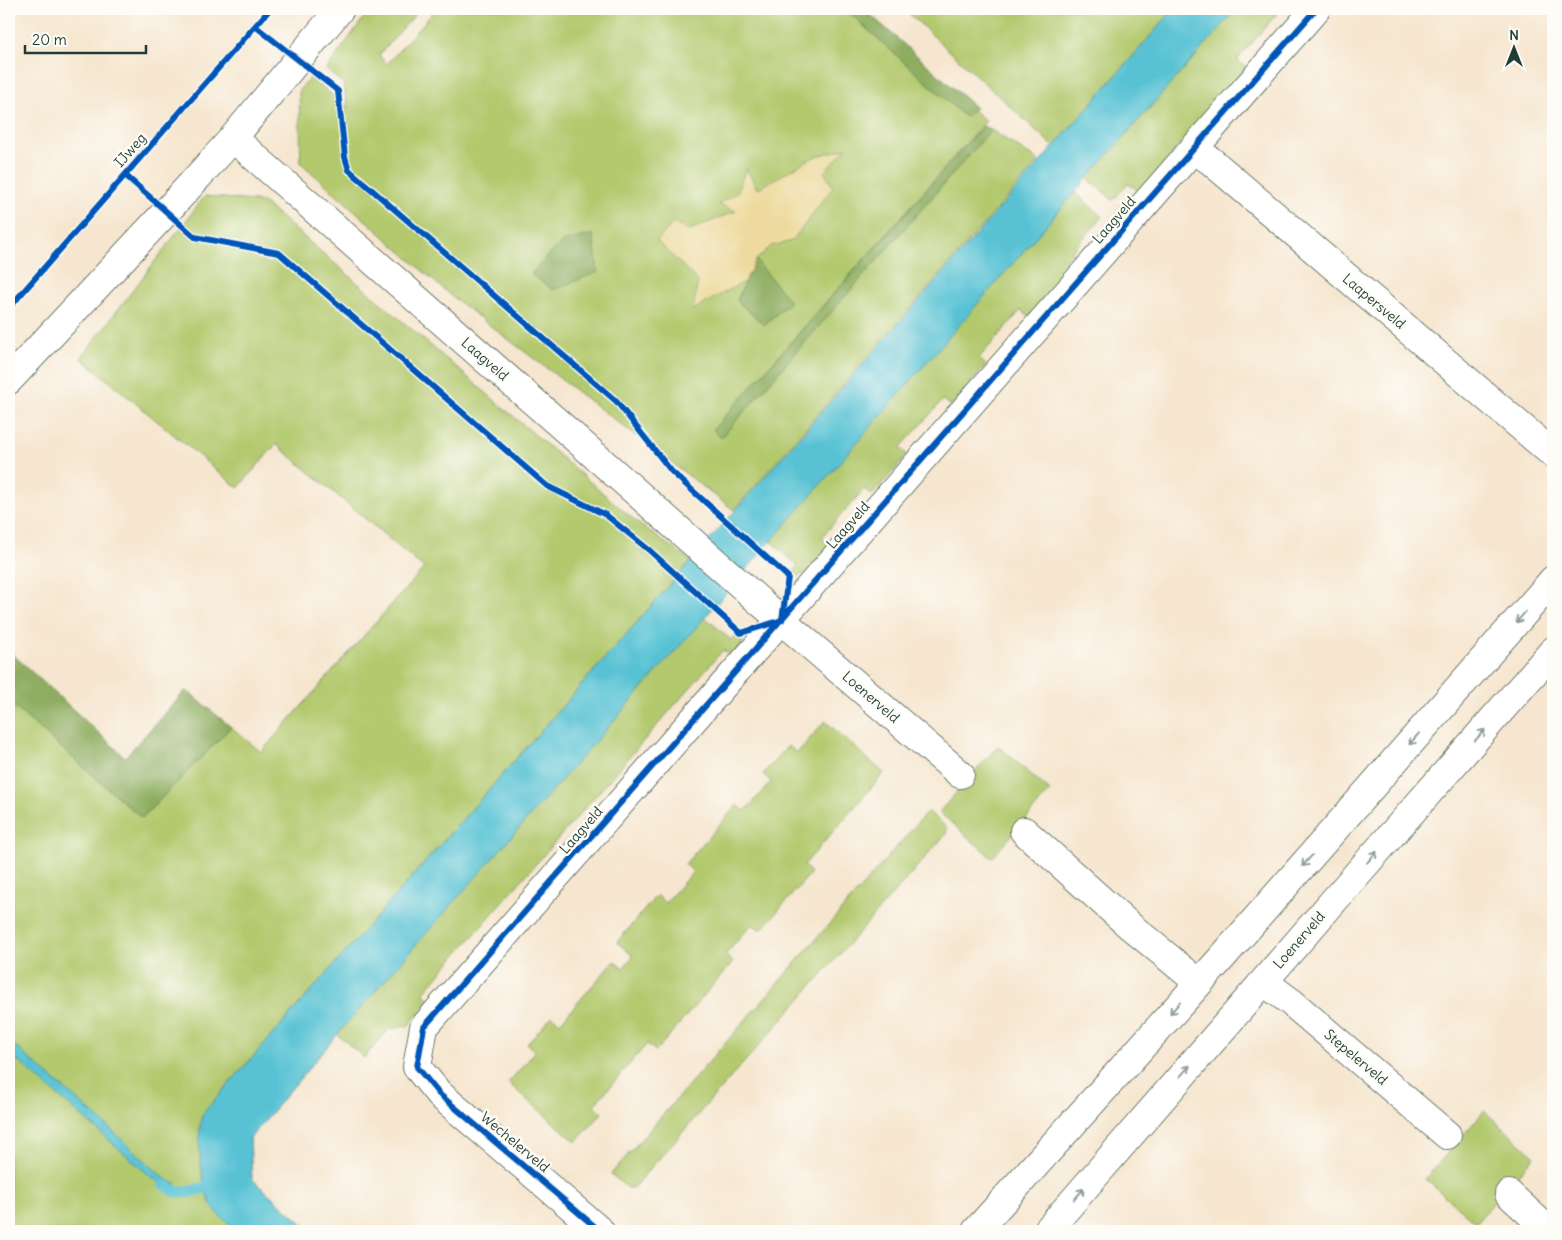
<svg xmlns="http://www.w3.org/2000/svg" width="1562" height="1240" font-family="Delius,sans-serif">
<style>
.green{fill:#b3c96e;stroke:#698351}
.forest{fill:#8ead61;stroke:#56754a}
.sand{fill:#eeda9e;stroke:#868c69}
.water{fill:#58c2d4;stroke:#3c8084}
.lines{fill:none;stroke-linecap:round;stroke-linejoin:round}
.stream{stroke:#58c2d4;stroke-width:12}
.minor-casing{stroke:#6a786a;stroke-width:30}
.tertiary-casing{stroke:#6a786a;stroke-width:30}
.minor{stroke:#fff;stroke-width:28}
.tertiary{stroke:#fff;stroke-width:28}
.cycleway-casing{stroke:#fdfcf7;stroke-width:9}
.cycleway{stroke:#0057b8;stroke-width:6}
.oneway{stroke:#8f9e9a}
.labels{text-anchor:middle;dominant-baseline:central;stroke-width:5;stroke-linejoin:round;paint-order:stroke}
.street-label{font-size:14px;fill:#1f3d34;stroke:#fdfcf7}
</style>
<rect width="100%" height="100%" fill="#fdfcf7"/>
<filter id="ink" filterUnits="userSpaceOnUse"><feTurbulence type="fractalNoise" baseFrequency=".02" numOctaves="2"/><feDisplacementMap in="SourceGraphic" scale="10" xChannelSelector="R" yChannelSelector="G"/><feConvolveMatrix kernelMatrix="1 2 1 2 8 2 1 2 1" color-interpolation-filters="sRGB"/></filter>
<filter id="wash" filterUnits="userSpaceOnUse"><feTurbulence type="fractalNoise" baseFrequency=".0096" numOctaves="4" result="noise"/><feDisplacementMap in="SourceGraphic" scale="20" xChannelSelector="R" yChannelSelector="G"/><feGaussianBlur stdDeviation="1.12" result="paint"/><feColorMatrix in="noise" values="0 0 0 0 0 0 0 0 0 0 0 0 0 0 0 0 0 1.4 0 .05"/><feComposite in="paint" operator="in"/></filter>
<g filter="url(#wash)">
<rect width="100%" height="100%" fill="#f6e6cf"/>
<!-- green -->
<path class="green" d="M 370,9 L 420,9 L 379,55 L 387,64 L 436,9 L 852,9 L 986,121 L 713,430 L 721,438 L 991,130 L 1039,161 L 734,510 L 451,296 L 301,163 L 299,90 L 311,77 L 348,108 L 343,83 L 326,70 Z
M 904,9 L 1174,9 L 1054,147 Z
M 1237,9 L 1281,9 L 1237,60 L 1245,67 L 1244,70 L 1139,192 L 1128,183 L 1113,200 L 1087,178 Z
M 1075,192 L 1102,217 L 1057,269 L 1064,276 L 1029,317 L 1021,310 L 979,358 L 986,365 L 951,406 L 943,400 L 900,448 L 908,455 L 872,495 L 864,489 L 822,537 L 830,545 L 805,573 L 798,576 L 793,572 L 798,566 L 770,541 Z
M 205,196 L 263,202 L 639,524 L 691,561 L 220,1094 L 202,1117 L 220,1215 L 239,1231 L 9,1231 L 9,702 L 142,818 L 231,727 L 261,752 L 424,568 L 276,444 L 238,488 L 81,358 Z
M 705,617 L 731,640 L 736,634 L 743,640 L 741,646 L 732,657 L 723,650 L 423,993 L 431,1000 L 408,1026 L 389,1029 L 364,1058 L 337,1034 Z
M 825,721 L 884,773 L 804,865 L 811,873 L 761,930 L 752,924 L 725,955 L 733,962 L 656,1051 L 647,1044 L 594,1105 L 602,1113 L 576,1142 L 508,1083 L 535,1052 L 527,1044 L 552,1016 L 560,1023 L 614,961 L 623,968 L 633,956 L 617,942 L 657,895 L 665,903 L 693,872 L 685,864 L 737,805 L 745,811 L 771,782 L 763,774 L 788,746 L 797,753 Z
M 998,746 L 1050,791 L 992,858 L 939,812 Z
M 928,811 L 947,828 L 946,834 L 633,1188 L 627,1188 L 611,1174 Z
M 1484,1111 L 1535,1156 L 1476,1223 L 1425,1179 Z"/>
<!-- forest -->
<path class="forest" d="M 845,9 L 864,9 L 976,108 L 965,117 Z
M 983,126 L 991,130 L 721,438 L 713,430 Z
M 593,234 L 598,272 L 553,290 L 531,274 L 562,242 Z
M 756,260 L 790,302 L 764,325 L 737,301 L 745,281 Z
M 9,651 L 125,757 L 186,690 L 231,727 L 142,818 L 9,702 Z"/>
<!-- sand -->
<path class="sand" d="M 847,148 L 824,172 L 833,187 L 792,241 L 771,246 L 756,260 L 745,281 L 693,310 L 698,281 L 657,241 L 673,223 L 688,231 L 736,211 L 718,204 L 737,193 L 746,168 L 757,189 L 814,157 Z"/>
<!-- water -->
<path class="water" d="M 1174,9 L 1237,9 L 1075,192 L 700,623 L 342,1029 L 250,1138 L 252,1179 L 311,1231 L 239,1231 C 229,1223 216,1215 211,1204 C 201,1186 197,1139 201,1119 C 203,1111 214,1101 220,1094 L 691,561 Z
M 9,1041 L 88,1109 L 163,1177 L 174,1183 L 176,1182 L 178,1194 L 149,1175 L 9,1053 Z"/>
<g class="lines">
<!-- stream -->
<path class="stream" d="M 164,1184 L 175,1191 L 188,1192 L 221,1183"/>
</g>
</g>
<g filter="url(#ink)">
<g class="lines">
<defs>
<path id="minor" d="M 233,138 L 557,422 L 758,600 L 960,774
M 1193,149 L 1211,161 L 1553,454
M 1024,831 L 1130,926 L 1198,982
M 1264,982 L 1291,1002 L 1447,1135
M 1509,1194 L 1549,1231
M 600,1231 L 439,1094 L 417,1067 L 424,1027 L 1316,9
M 976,1231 L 1219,961 L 1553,580
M 1047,1231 L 1350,882 L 1553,651"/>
<path id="tertiary" d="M 9,380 L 166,212 L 233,138 L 340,9"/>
</defs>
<!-- minor casing -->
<use href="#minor" class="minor-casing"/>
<!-- tertiary casing -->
<use href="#tertiary" class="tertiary-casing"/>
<!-- minor -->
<use href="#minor" class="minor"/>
<!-- tertiary -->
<use href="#tertiary" class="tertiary"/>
<defs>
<path id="cycleway" d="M 125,175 L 195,237 L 279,253 L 547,486 L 606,515 L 649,550 L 741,633 L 782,620 L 788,577 L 672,472 L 616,401 L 349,170 L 345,157 L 338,91 L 255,26
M 9,308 L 270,9
M 600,1231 L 439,1094 L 417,1067 L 424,1027 L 1316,9"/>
</defs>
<!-- cycleway casing -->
<use href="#cycleway" class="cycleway-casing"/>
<!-- cycleway -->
<use href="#cycleway" class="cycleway"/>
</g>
<!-- one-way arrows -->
<defs><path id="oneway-shaft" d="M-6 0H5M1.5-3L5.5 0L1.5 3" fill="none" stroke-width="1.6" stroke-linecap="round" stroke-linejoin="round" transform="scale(1.25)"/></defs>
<g class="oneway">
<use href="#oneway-shaft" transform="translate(1521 617) rotate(131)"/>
<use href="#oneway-shaft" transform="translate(1480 735) rotate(-49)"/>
<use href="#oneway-shaft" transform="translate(1414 739) rotate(131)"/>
<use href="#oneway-shaft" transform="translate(1372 857) rotate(-49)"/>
<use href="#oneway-shaft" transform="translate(1307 861) rotate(132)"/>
<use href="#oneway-shaft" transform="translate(1175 1008) rotate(132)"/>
<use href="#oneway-shaft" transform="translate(1185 1071) rotate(-49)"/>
<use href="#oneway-shaft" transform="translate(1079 1194) rotate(-49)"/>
</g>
</g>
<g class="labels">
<!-- street labels -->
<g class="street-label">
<text transform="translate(130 150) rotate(-49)">IJweg</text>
<text transform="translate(1114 220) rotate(-49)">Laagveld</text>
<text transform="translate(1374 301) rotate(40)">Laapersveld</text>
<text transform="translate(485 359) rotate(41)">Laagveld</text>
<text transform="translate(848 525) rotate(-49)">Laagveld</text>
<text transform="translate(871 697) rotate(41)">Loenerveld</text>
<text transform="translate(581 830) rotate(-49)">Laagveld</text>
<text transform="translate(1299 940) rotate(-49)">Loenerveld</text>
<text transform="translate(1356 1057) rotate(40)">Stepelerveld</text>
<text transform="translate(515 1142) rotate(40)">Wechelerveld</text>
</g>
</g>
<!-- margin -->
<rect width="1562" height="1240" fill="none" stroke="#fdfcf7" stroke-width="30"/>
<!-- north arrow -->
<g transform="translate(1514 48)" stroke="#fdfcf7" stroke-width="4" paint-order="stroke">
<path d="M0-4L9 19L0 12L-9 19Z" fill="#1f3d34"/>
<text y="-8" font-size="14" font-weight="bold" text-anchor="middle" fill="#1f3d34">N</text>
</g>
<!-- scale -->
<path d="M25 45v8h121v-8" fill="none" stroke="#1f3d34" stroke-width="2.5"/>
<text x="32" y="45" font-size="15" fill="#1f3d34" stroke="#fdfcf7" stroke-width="4" paint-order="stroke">20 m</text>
</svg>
